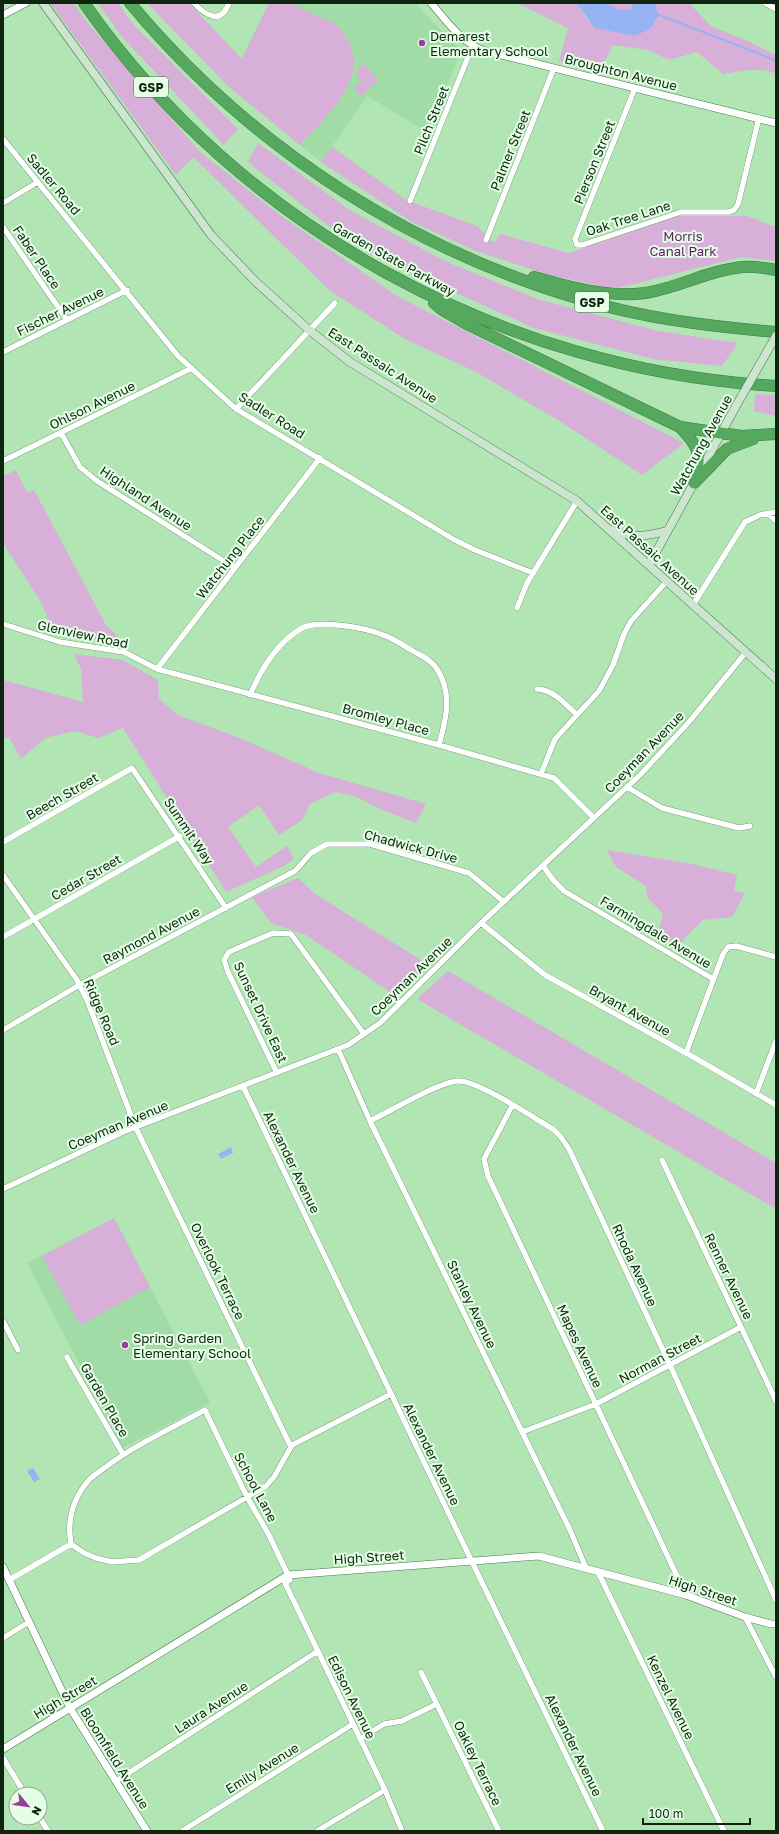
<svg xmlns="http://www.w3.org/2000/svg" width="779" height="1834" font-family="'Golos Text',sans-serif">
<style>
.built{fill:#a1dba5}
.green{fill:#d8afd8}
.water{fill:#96b3f4}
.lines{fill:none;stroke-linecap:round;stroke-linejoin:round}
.stream{stroke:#96b3f4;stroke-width:2}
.minor-casing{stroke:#46774a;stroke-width:6}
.tertiary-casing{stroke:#46774a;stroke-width:8}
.secondary-casing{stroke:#46774a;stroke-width:9}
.motorway-casing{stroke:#3d7a43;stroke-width:12}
.minor{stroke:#fff;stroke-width:5.5}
.tertiary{stroke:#fff;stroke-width:7}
.secondary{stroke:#cce5cf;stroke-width:8}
.motorway{stroke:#55a85e;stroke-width:11}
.secondary-bridge-casing{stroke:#46774a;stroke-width:9;stroke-linecap:butt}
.secondary-bridge{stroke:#cce5cf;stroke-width:8}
.poi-dot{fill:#9d3ba1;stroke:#e4ffe5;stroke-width:1.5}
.labels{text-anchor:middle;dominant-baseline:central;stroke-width:4;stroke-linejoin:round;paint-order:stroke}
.shield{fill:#e4ffe5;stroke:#506651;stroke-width:1}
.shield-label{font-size:12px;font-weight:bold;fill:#102412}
.poi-label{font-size:13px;fill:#102412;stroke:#e4ffe5;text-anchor:start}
.street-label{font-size:13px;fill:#102412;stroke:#e4ffe5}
.park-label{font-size:13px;fill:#632166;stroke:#e4ffe5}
</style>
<rect width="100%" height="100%" fill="#b1e5b3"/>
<!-- built -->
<path class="built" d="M 269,3 L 415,3 L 461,51 L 429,133 L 367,96 L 321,162 L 228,86 Z
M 114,1218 L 210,1402 L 123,1448 L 27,1263 Z"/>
<!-- green -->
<path class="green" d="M 50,3 L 73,3 L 87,22 L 199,151 L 281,216 L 397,296 L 684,443 L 642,475 L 558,420 L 476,372 L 405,339 L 329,290 L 193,157 L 176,175 Z
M 98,3 L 118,3 L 134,25 L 238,129 L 224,145 L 122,37 Z
M 147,3 L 189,3 L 242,59 L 269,3 L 294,3 C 306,14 329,18 337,26 C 380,70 330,112 300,145 L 228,86 Z
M 517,3 L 576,3 L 588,21 L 650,28 L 658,15 L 653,3 L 689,3 L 711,26 L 752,43 L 776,55 L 776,74 C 760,66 740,71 723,74 L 697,52 L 669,60 L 648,50 L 613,45 L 600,70 L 559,61 L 568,28 Z
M 608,3 L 634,3 L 631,9 L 616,10 Z
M 364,64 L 379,80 L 361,96 L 354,88 L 362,81 L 355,72 Z
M 258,143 L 351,211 L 447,262 L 540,300 L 658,331 L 738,343 L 722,366 L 653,359 L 534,328 L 390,263 L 339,234 L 248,162 Z
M 332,147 L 406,200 L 477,226 L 494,243 L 500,234 L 569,253 L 678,216 L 747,216 L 776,227 L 776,261 L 741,257 L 614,289 L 546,274 L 476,251 L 412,222 L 321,162 Z
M 755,394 L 776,395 L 776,416 L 754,411 Z
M 16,470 L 27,493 L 34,490 L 106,625 L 126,644 L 67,635 L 53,631 L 41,602 L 3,543 L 3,476 Z
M 74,654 L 123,660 L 158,680 L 159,699 L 178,715 L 242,739 L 319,773 L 426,804 L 416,823 L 382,810 L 355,796 L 335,792 L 310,804 L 302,820 L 279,835 L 259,805 L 228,827 L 256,867 L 287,846 L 294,859 L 284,866 L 226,892 L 123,728 L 98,738 L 75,731 L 45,738 L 21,759 L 9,737 L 3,738 L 3,680 L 83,702 L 81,669 Z
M 607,850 L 688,863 L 737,875 L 734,891 L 745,893 L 732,917 L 703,920 L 683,940 L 677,950 L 657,939 L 663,914 L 648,898 L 646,886 L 616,867 Z
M 298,878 L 315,894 L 429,965 L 396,996 L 306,935 L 271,923 L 252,897 Z
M 448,971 L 776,1163 L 776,1209 L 417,999 Z
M 114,1218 L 150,1287 L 80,1325 L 42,1256 Z"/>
<!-- water -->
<path class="water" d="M 576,3 L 608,3 L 617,10 L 631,9 L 634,3 L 654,3 L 659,15 L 650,29 L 635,36 L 595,28 Z
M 231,1147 L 233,1153 L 221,1159 L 218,1154 Z
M 33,1468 L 40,1479 L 34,1482 L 27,1471 Z"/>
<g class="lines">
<!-- stream -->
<path class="stream" d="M 659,15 L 760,54 L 776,61"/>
<defs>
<path id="minor" d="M 194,3 C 206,16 221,25 229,3
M 765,3 L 776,9
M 635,88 L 575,239 L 577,245 L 582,245 L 681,212 L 729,212 L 734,210 L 738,204 L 759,118
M 3,139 L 178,356 L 236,409 L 453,539 L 475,550 L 533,573
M 410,201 L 472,47
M 3,203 L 38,182
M 3,227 L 67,320
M 486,240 L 554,68
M 3,352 L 127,290
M 236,409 L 335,303
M 61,433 L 80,467 L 97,481 L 235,568
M 3,461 L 192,368
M 768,514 L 776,521
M 693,605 L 745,522 L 760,515 L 776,512
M 517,608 L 527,583 L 577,501
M 3,624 L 60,642 L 124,652 L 157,669 L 439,745 L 554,778 L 594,818
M 157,669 L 320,458
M 537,689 C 554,690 565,704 577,715
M 250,695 C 261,669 278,642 302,628 C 318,619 367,628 383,635 C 394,638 403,646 413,651 C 421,656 432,660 437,669 C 453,694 446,719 439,745
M 541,774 L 555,739 L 599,691 L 613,665 L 624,634 L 631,621 L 666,582
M 627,787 L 662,808 L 739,828 L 750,826
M 3,842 L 132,768 L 226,908
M 543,866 L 554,881 L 564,891 L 713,979
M 3,875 L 77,980 L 87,1000 L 135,1126 L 291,1447
M 481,923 L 545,975 L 702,1062 L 776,1105
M 3,937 L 180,836
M 3,1030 L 76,987 L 295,871 L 311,853 L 327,844 L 370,844 L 469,873 L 504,902
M 338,1049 L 370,1121 L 570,1530 L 586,1568
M 686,1053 L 723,954 L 728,947 L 736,946 L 776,957
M 277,1073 L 228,972 L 224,960 L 229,952 L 273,933 L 291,934 L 364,1034
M 243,1086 L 474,1566 L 603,1831
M 756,1094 L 776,1041
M 512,1106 L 484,1159 L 488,1176 L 686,1595
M 370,1121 C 391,1111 437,1083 457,1081 C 476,1079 534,1118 553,1129 L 560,1136 L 569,1149 L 670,1365 L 776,1600
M 662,1160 L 776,1401
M 3,1189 L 123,1132 L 348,1045 L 380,1023 L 481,923 L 640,775 L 689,722 L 746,652
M 3,1321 L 18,1350
M 67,1357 L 123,1454
M 522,1432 L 596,1404 L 741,1327
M 71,1544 C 67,1521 73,1499 88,1481 C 93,1475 101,1471 107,1466 C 137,1444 172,1428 205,1410 L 247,1497 L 269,1535 L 288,1575 L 290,1580 L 285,1583 L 385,1790 L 402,1831
M 71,1544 L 84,1553 L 96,1558 L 112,1562 L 139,1560 L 266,1486 L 274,1477 L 292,1445 L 391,1394
M 598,1572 L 724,1831
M 9,1580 L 71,1544
M 745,1617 L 776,1677
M 3,1638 L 29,1622
M 421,1672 L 499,1831
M 360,1739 L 384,1724 L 402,1721 L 437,1704
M 3,1758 L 25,1794
M 116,1781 L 318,1651
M 40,1818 L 48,1831
M 182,1831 L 353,1724
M 317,1831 L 385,1790"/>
<path id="tertiary" d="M 431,3 C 448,22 461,43 485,51 L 776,123
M 3,15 L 26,3
M 3,1567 L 70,1708 L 147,1831
M 3,1749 L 288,1575 L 539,1556 L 686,1595 L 745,1617 L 771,1624 L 776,1624"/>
<path id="secondary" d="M 43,3 L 211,235 L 255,281 L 309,330 L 350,362 L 577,501 L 776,679
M 612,530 C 631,539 647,536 666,531
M 649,565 L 736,406"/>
<path id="motorway" d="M 84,3 C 241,228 503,370 776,386
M 130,3 C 254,152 421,258 609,307 C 664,321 720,327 776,332
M 534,277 C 571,287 606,298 645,293 C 678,288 709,270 743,267 C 754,266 765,268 776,270
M 434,303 L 441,309 L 467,324 L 680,427 L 741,436 L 776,434
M 680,427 C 698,446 702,453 695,479
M 694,483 L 727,449 L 753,439"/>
</defs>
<!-- minor casing -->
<use href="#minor" class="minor-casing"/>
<!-- tertiary casing -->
<use href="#tertiary" class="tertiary-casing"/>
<!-- secondary casing -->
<use href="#secondary" class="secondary-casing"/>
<!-- motorway casing -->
<use href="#motorway" class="motorway-casing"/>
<!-- minor -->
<use href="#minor" class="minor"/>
<!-- tertiary -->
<use href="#tertiary" class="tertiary"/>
<!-- secondary -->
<use href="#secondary" class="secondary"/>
<!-- motorway -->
<use href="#motorway" class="motorway"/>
<defs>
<path id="secondary-bridge" d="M 736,406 L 776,336"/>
</defs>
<!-- secondary-bridge casing -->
<use href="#secondary-bridge" class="secondary-bridge-casing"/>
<!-- secondary-bridge -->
<use href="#secondary-bridge" class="secondary-bridge"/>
</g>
<!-- markers -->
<g class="poi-dot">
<circle cx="422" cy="43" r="4"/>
<circle cx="125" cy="1345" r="4"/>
</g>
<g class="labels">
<!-- shield labels -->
<g class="shield">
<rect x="134" y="77" width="34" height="20" rx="3"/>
<rect x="575" y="292" width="34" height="20" rx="3"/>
</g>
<g class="shield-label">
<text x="151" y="87">GSP</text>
<text x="592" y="302">GSP</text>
</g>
<!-- poi labels -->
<g class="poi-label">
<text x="430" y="36">Demarest<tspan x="430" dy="15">Elementary School</tspan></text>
<text x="133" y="1338">Spring Garden<tspan x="133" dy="15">Elementary School</tspan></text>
</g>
<!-- street labels -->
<g class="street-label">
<text transform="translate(621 72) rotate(14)">Broughton Avenue</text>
<text transform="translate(431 120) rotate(-68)">Pilch Street</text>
<text transform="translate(510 150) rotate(-68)">Palmer Street</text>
<text transform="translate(594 162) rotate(-68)">Pierson Street</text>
<text transform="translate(54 184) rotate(50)">Sadler Road</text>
<text transform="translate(628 218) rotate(-18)">Oak Tree Lane</text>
<text transform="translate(37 257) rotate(56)">Faber Place</text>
<text transform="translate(394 259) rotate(29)">Garden State Parkway</text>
<text transform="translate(60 311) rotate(-26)">Fischer Avenue</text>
<text transform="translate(383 365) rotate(33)">East Passaic Avenue</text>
<text transform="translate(92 405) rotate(-26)">Ohlson Avenue</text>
<text transform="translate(272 415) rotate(32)">Sadler Road</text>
<text transform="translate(701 445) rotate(-61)">Watchung Avenue</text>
<text transform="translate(146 498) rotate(33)">Highland Avenue</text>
<text transform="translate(650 550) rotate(42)">East Passaic Avenue</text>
<text transform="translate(230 557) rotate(-52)">Watchung Place</text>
<text transform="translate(83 634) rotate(12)">Glenview Road</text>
<text transform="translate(386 719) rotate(15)">Bromley Place</text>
<text transform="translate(644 752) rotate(-46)">Coeyman Avenue</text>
<text transform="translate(62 796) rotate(-30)">Beech Street</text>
<text transform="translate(189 831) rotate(56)">Summit Way</text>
<text transform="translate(411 846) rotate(15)">Chadwick Drive</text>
<text transform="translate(86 877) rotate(-30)">Cedar Street</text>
<text transform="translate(656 932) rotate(31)">Farmingdale Avenue</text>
<text transform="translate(151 935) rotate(-28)">Raymond Avenue</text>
<text transform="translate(411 976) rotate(-44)">Coeyman Avenue</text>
<text transform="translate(630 1010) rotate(29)">Bryant Avenue</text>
<text transform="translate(102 1012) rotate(67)">Ridge Road</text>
<text transform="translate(261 1012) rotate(65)">Sunset Drive East</text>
<text transform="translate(118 1125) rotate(-23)">Coeyman Avenue</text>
<text transform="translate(292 1162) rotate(64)">Alexander Avenue</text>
<text transform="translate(635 1265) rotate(65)">Rhoda Avenue</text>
<text transform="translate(218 1271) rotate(64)">Overlook Terrace</text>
<text transform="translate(729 1276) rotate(64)">Renner Avenue</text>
<text transform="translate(472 1304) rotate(64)">Stanley Avenue</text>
<text transform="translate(580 1346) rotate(65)">Mapes Avenue</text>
<text transform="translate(660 1358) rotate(-28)">Norman Street</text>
<text transform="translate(105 1400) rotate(60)">Garden Place</text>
<text transform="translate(432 1454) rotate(64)">Alexander Avenue</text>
<text transform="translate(256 1487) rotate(62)">School Lane</text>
<text transform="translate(369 1557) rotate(-4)">High Street</text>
<text transform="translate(703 1590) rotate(18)">High Street</text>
<text transform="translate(65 1697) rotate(-31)">High Street</text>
<text transform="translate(352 1697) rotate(64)">Edison Avenue</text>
<text transform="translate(671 1697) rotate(64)">Kenzel Avenue</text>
<text transform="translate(211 1707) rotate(-33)">Laura Avenue</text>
<text transform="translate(574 1745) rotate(64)">Alexander Avenue</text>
<text transform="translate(115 1758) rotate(58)">Bloomfield Avenue</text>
<text transform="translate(478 1763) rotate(64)">Oakley Terrace</text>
<text transform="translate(262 1768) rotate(-32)">Emily Avenue</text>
</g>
<!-- park labels -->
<g class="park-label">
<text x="683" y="236">Morris<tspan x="683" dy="15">Canal Park</tspan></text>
</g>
</g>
<!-- border -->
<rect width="779" height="1834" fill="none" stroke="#102412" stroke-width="8"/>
<!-- north arrow -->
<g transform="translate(28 1806) rotate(119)"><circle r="19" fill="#e4ffe5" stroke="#8fa791"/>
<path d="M0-3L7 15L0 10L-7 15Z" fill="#9d3ba1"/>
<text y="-6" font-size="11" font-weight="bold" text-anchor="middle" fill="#102412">N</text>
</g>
<!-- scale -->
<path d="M643 1818v6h107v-6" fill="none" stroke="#102412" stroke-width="2"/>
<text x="649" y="1818" font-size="12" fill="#102412" stroke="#e4ffe5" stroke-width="3" paint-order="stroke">100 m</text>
</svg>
